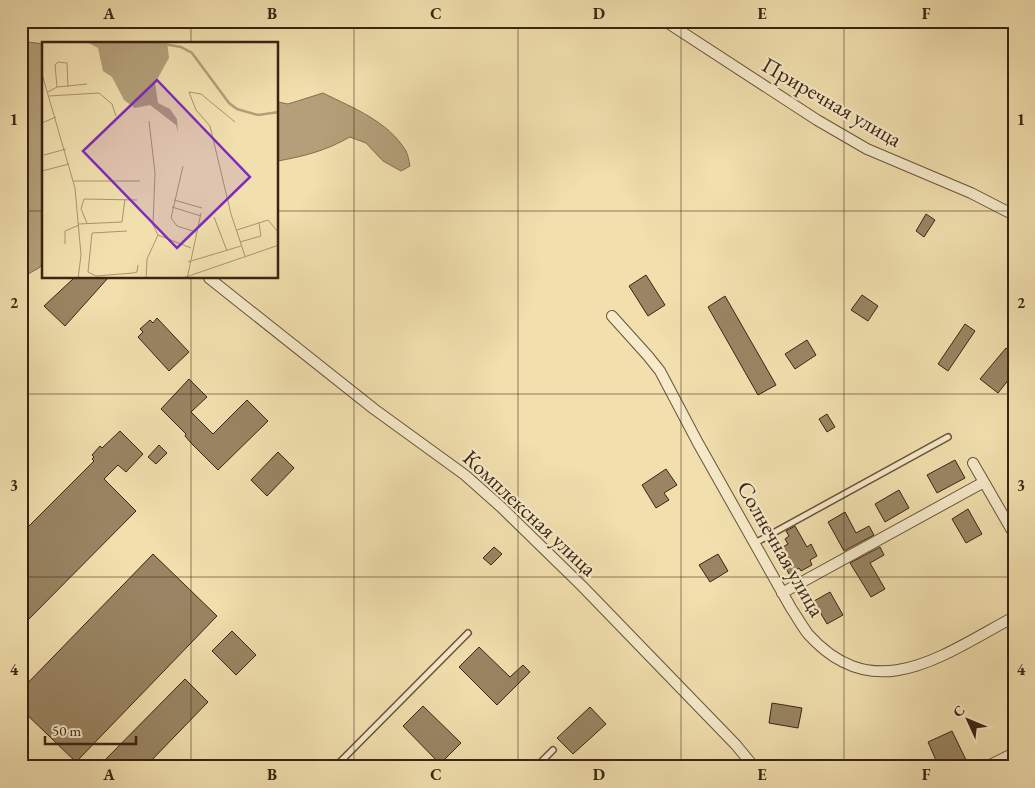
<svg xmlns="http://www.w3.org/2000/svg" width="1035" height="788" font-family="'EB Garamond',serif">
<style>
.water{fill:#b39f79;stroke:#836e50}
.building{fill:#998563;stroke:#3a2412}
.lines{fill:none;stroke-linecap:round;stroke-linejoin:round}
.service-casing{stroke:#685339;stroke-width:8}
.minor-casing{stroke:#685339;stroke-width:12}
.service{stroke:#f6eaca;stroke-width:5}
.minor{stroke:#f6eaca;stroke-width:10}
.grid{fill:none;stroke:#3a2412;stroke-width:1;stroke-opacity:0.55}
.labels{text-anchor:middle;dominant-baseline:central;stroke-width:4.5;stroke-linejoin:round;paint-order:stroke}
.street-label{font-size:22px;fill:#3a2412;stroke:#f6eaca}
.inset-river{fill:none;stroke:#b39f79;stroke-width:2.5}
.inset-road{fill:none;stroke:#a89470;stroke-width:1}
.view{fill:#7b2cbf;fill-opacity:0.15;stroke:#7b2cbf;stroke-width:2.5}
.inset-edge{fill:none;stroke:#3a2412;stroke-width:2.5}
.neatline{fill:none;stroke:#3a2412;stroke-width:2}
.grid-label{font-size:16px;text-anchor:middle;font-weight:bold;fill:#3a2412}
</style>
<rect width="100%" height="100%" fill="#f1dfae"/>
<filter id="stains"><feTurbulence type="fractalNoise" baseFrequency=".004" numOctaves="4"/><feColorMatrix values="0 0 0 0 .2 0 0 0 0 .09 0 0 0 0 .02 0 0 0 .5 -.17"/></filter>
<radialGradient id="worn" r=".72"><stop offset=".6" stop-color="#630" stop-opacity="0"/><stop offset="1" stop-color="#630" stop-opacity=".3"/></radialGradient>
<!-- water -->
<path class="water" d="M 21,38 L 28,42 L 44,44 L 44,262 L 39,268 L 21,278 Z
M 323,93 C 353,108 388,121 406,151 C 408,155 409,161 410,166 L 401,171 L 383,161 L 366,143 L 350,137 C 325,151 305,156 278,161 L 278,102 L 288,104 Z"/>
<!-- building -->
<path class="building" d="M 926,214 L 935,220 L 924,237 L 916,231 Z
M 646,275 L 665,305 L 648,316 L 629,286 Z
M 74,278 L 108,278 L 65,326 L 44,306 Z
M 862,295 L 878,306 L 868,321 L 851,310 Z
M 725,296 L 776,385 L 758,395 L 708,307 Z
M 157,318 L 189,352 L 169,371 L 138,337 L 143,332 L 140,329 L 150,320 L 153,323 Z
M 965,324 L 975,331 L 948,371 L 938,364 Z
M 807,340 L 816,355 L 795,369 L 785,354 Z
M 1006,348 L 1014,354 L 1014,373 L 998,393 L 980,379 Z
M 189,379 L 207,397 L 191,412 L 213,434 L 247,400 L 268,421 L 218,470 L 191,443 L 185,436 L 186,434 L 161,409 Z
M 827,414 L 835,427 L 827,432 L 819,419 Z
M 120,431 L 143,454 L 126,472 L 118,465 L 104,479 L 136,511 L 21,627 L 21,534 L 94,461 L 92,459 L 94,457 L 92,455 L 100,446 L 102,448 Z
M 159,445 L 167,453 L 156,464 L 148,457 Z
M 278,452 L 294,468 L 267,496 L 251,480 Z
M 955,460 L 965,478 L 937,493 L 927,475 Z
M 666,469 L 677,485 L 664,493 L 669,500 L 656,508 L 642,485 Z
M 899,490 L 909,508 L 885,522 L 875,504 Z
M 968,509 L 982,534 L 966,543 L 952,519 Z
M 845,512 L 856,533 L 869,526 L 874,535 L 844,551 L 828,522 Z
M 795,526 L 807,547 L 811,544 L 817,556 L 810,560 L 812,565 L 801,571 L 799,568 L 789,574 L 776,551 L 788,544 L 785,539 L 789,536 L 786,531 Z
M 494,547 L 502,554 L 491,565 L 483,558 Z
M 880,547 L 884,555 L 870,563 L 885,589 L 871,597 L 850,563 Z
M 153,554 L 217,616 L 76,762 L 21,709 L 21,690 Z
M 718,554 L 728,571 L 710,582 L 699,565 Z
M 830,592 L 843,615 L 827,624 L 820,612 L 814,616 L 807,605 Z
M 232,631 L 256,655 L 236,675 L 212,651 Z
M 479,647 L 510,677 L 523,665 L 530,672 L 497,705 L 459,667 Z
M 185,679 L 208,702 L 145,767 L 98,767 Z
M 772,703 L 802,708 L 798,728 L 769,723 Z
M 423,706 L 461,743 L 440,764 L 403,726 Z
M 590,707 L 606,724 L 573,754 L 557,738 Z
M 952,731 L 967,762 L 957,767 L 939,767 L 928,742 Z"/>
<g class="lines">
<defs>
<path id="service" d="M 755,543 L 948,437
M 335,767 L 468,633
M 536,767 L 553,750"/>
<path id="minor" d="M 665,21 L 817,120 L 867,149 L 971,193 L 1014,215
M 209,278 L 374,409 L 465,475 L 501,507 L 582,586 L 736,745 L 754,767
M 612,316 L 648,356 L 660,371 L 698,443 L 791,608 C 797,617 802,626 808,634 C 875,709 944,654 1014,617
M 973,463 L 1014,534
M 782,593 L 984,482
M 986,767 L 1014,753"/>
</defs>
<!-- service casing -->
<use href="#service" class="service-casing"/>
<!-- minor casing -->
<use href="#minor" class="minor-casing"/>
<!-- service -->
<use href="#service" class="service"/>
<!-- minor -->
<use href="#minor" class="minor"/>
</g>
<!-- grid -->
<path class="grid" d="M 191,21 L 191,44M 354,21 L 354,767M 518,21 L 518,767M 681,21 L 681,767M 844,21 L 844,767M 21,211 L 44,211M 278,211 L 1014,211M 191,278 L 191,767M 21,394 L 1014,394M 21,577 L 1014,577"/>
<g class="labels">
<!-- street labels -->
<g class="street-label">
<text transform="translate(832 102) rotate(30)">Приречная улица</text>
<text transform="translate(530 513) rotate(43)">Комплексная улица</text>
<text transform="translate(781 549) rotate(60)">Солнечная улица</text>
</g>
</g>
<!-- overview -->
<g transform="translate(42 42)">
<rect width="236" height="236" fill="#f1dfae"/>
<path d="M 45,0 L 125,0 L 127,16 L 113,41 L 116,61 L 128,67 L 135,77 L 136,91 L 134,83 L 108,63 L 93,66 L 82,58 L 70,35 L 61,29 L 56,6 Z" fill="#b39f79"/>
<path class="inset-river" d="M 122,2 L 139,5 L 150,11 L 187,61 L 195,67 L 216,73 L 237,70"/>
<path class="inset-road" d="M 0,32 L 33,146 L 39,213 L 36,237M 15,45 L 45,42M 6,50 L 15,45 L 13,23 L 16,20 L 25,21 L 26,45M 7,54 L 57,51 L 70,62 L 74,74M 193,80 L 159,52 L 147,50 L 154,68 L 168,84 L 189,172 L 203,214M 0,81 L 14,75M 2,113 L 24,107M 141,124 L 129,176 L 135,184 L 154,190M 0,129 L 27,122M 31,139 L 98,139M 132,158 L 160,166M 130,165 L 159,174M 172,175 L 185,209M 45,181 L 39,167 L 42,157 L 95,158M 37,182 L 80,180 L 83,157M 195,188 L 226,178 L 237,191M 85,189 L 50,191 L 46,230 L 54,234 L 91,231 L 95,230 L 96,223M 116,193 L 149,206M 198,200 L 219,194 L 217,181M 23,202 L 23,189 L 37,183M 146,220 L 199,204M 104,237 L 105,217 L 116,193 L 111,183 L 113,131 L 107,79M 138,237 L 237,203M 145,237 L 159,171"/>
<path class="view" d="M 115,38 L 208,135 L 135,206 L 41,109 Z"/>
<rect width="236" height="236" class="inset-edge"/>
</g>
<!-- margin -->
<rect width="1035" height="788" fill="none" stroke="#f1dfae" stroke-width="55"/>
<!-- north arrow -->
<g transform="translate(968 720) rotate(314)" stroke="#f6eaca" stroke-width="4" paint-order="stroke">
<path d="M0-4L9 19L0 12L-9 19Z" fill="#3a2412"/>
<text y="-8" font-size="14" font-weight="bold" text-anchor="middle" fill="#3a2412">С</text>
</g>
<!-- scale -->
<path d="M45 736v8h91v-8" fill="none" stroke="#3a2412" stroke-width="2.5"/>
<text x="52" y="736" font-size="15" fill="#3a2412" stroke="#f6eaca" stroke-width="4" paint-order="stroke">50 m</text>
<rect x="28" y="28" width="980" height="732" class="neatline"/>
<g class="grid-label">
<text x="109" y="19">A</text>
<text x="272" y="19">B</text>
<text x="436" y="19">C</text>
<text x="599" y="19">D</text>
<text x="762" y="19">E</text>
<text x="926" y="19">F</text>
<text x="14" y="125">1</text>
<text x="1021" y="125">1</text>
<text x="14" y="308">2</text>
<text x="1021" y="308">2</text>
<text x="14" y="491">3</text>
<text x="1021" y="491">3</text>
<text x="14" y="675">4</text>
<text x="1021" y="675">4</text>
<text x="109" y="780">A</text>
<text x="272" y="780">B</text>
<text x="436" y="780">C</text>
<text x="599" y="780">D</text>
<text x="762" y="780">E</text>
<text x="926" y="780">F</text>
</g>
<rect width="100%" height="100%" filter="url(#stains)"/>
<rect width="100%" height="100%" fill="url(#worn)"/>
</svg>
